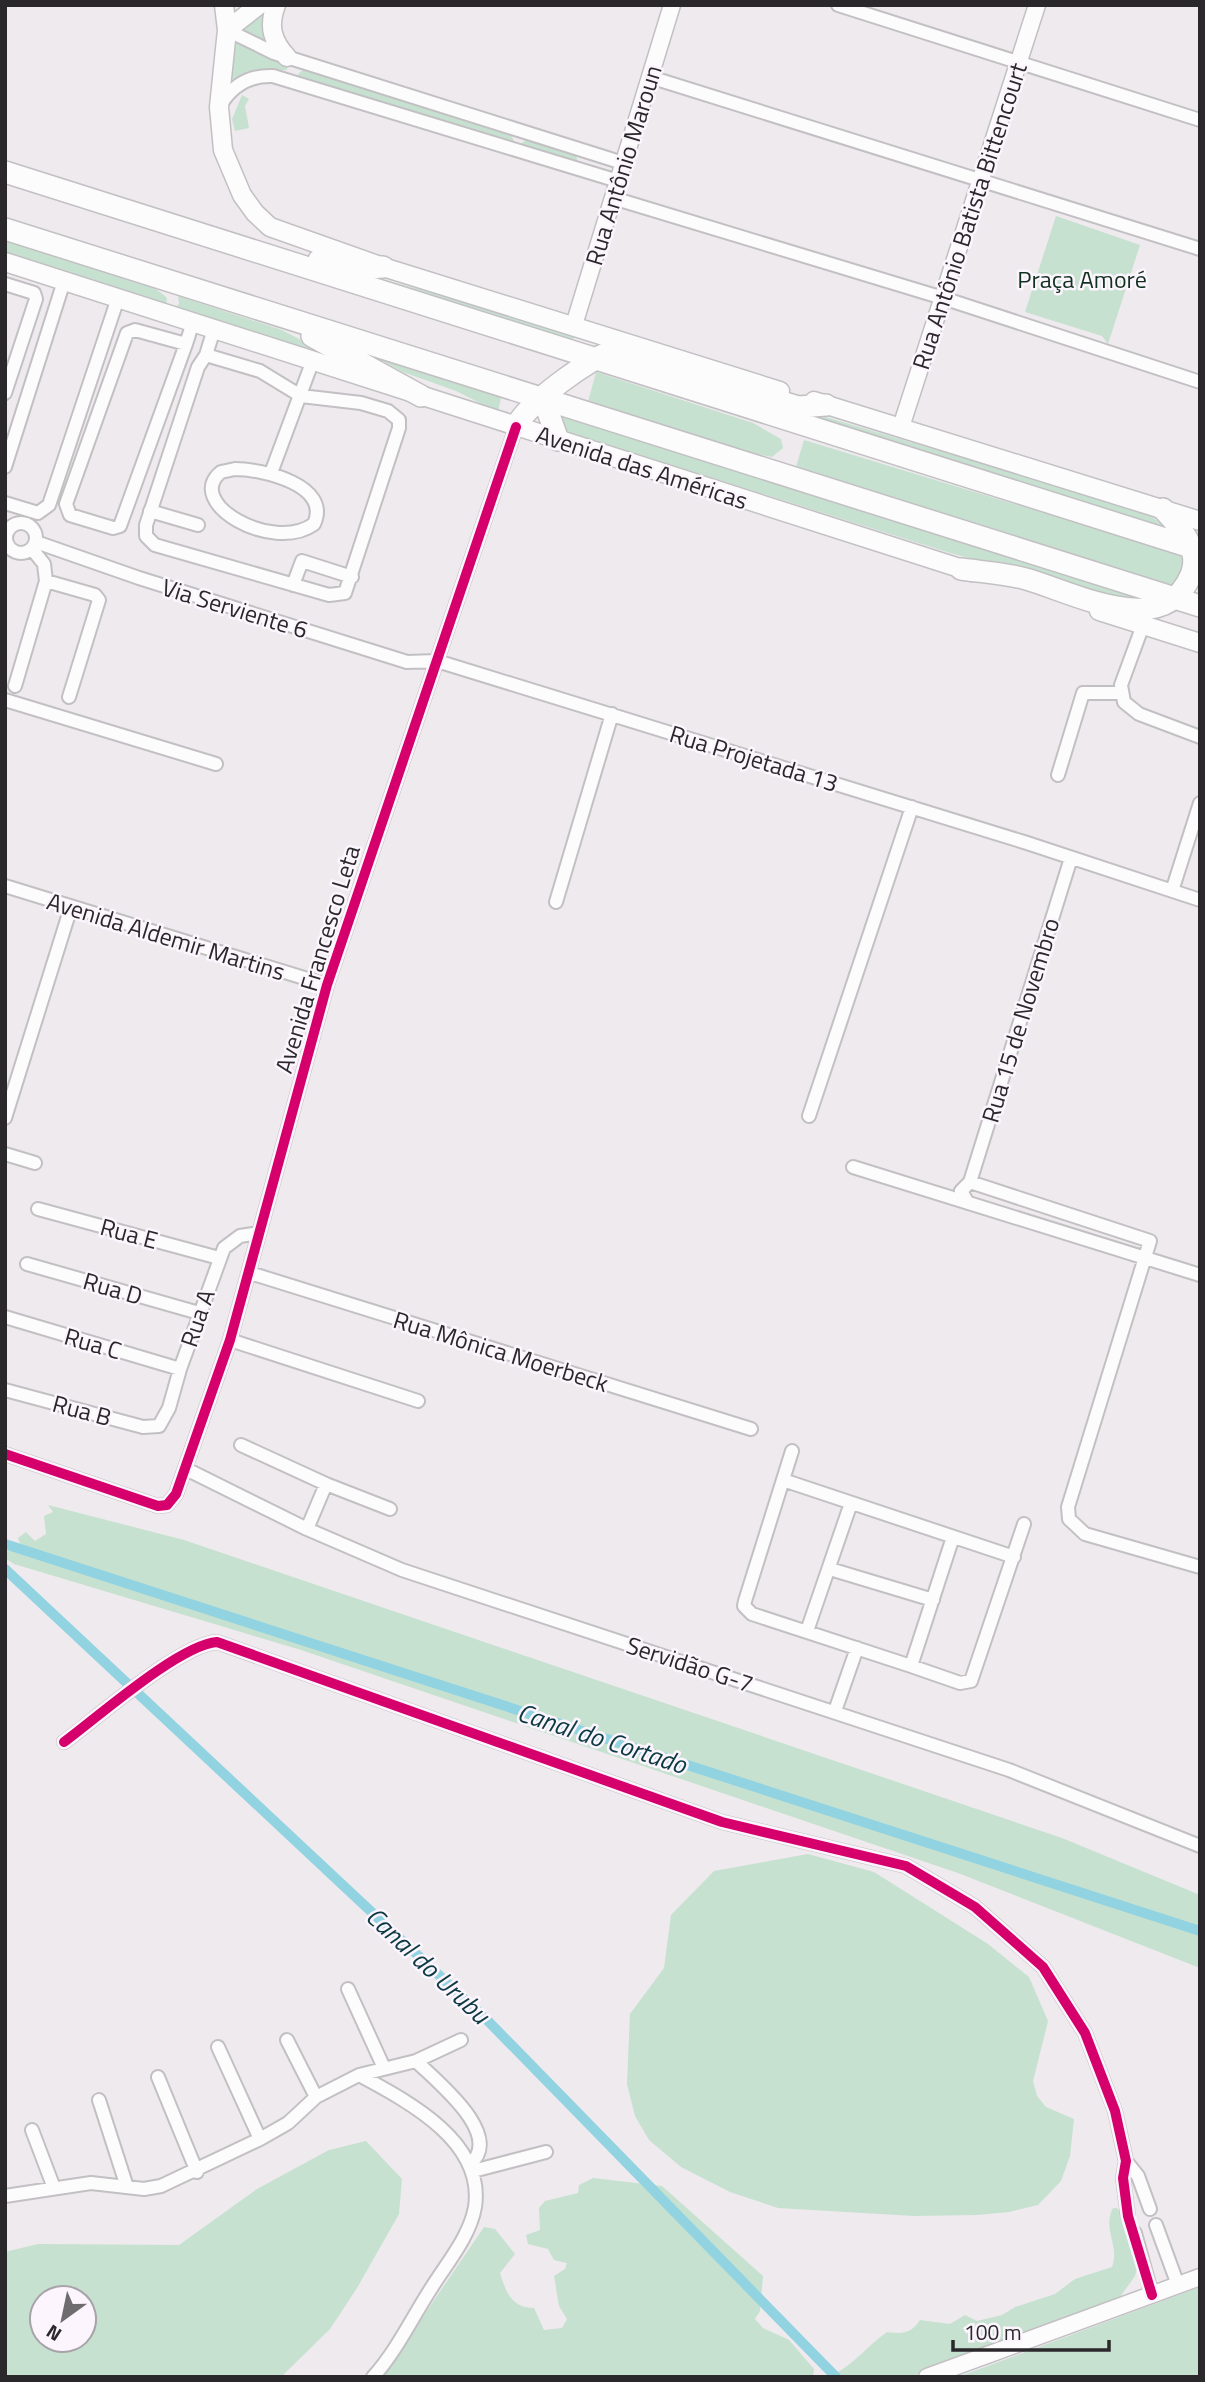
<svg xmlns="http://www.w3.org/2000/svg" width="1205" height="2382" font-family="'Titillium Web',sans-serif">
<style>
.green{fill:#c6e1d0;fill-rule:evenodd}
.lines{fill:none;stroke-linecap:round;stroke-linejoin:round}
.canal{stroke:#92d3e2;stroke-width:10}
.minor-casing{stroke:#c3c0c4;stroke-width:16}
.tertiary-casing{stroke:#c3c0c4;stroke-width:19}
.secondary-casing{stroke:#c3c0c4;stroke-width:21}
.trunk-casing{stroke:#c3c0c4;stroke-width:24}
.minor{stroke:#fcfcfc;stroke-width:12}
.tertiary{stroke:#fcfcfc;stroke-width:16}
.secondary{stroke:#fcfcfc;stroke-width:18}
.trunk{stroke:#fcfcfc;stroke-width:21}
.cycleway-casing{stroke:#fcf5fd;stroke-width:15}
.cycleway{stroke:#d6006c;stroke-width:10}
.labels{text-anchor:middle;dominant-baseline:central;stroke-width:5;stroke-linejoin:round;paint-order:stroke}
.street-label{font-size:24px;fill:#2b282b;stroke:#fcf5fd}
.park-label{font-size:24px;fill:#11311f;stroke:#fcf5fd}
.water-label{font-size:26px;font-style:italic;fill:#0c3a43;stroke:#fcf5fd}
</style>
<rect width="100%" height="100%" fill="#eeeaee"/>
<!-- green -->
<path class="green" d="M 266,9 L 269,46 L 239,30 Z
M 235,40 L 287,65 L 287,70 L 249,71 L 231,80 Z
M 303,70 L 511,135 L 514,141 L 509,143 L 301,78 L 298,74 Z
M 242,95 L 249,99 L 245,106 L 249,128 L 235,131 L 232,119 Z
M 526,140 L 575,154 L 578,161 L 576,163 L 523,147 L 522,143 Z
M 1056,216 L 1140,245 L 1108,344 L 1102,336 L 1025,312 Z
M 5,236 C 40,247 145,274 167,298 L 166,306 L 5,254 Z
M 358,272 C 432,294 506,311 578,336 L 564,344 Z
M 178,296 L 282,330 L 344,363 L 174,308 L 179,304 Z
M 344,340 L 502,393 L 498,412 L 456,391 L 403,372 Z
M 635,360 L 1148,513 L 1176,537 Z
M 596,372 L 753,423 L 781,439 L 783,448 L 772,457 L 743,451 L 588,402 Z
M 554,409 L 1160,599 L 1126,603 L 947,552 L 570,433 L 555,421 Z
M 804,440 L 1185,556 L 1186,567 L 1178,587 L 796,467 Z
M 48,1505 L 184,1540 L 1062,1838 L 1200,1895 L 1200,1968 L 958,1873 L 301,1650 L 14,1564 L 5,1558 L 5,1552 L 21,1546 L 18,1538 L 26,1532 L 35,1541 L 46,1534 L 44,1516 L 53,1512 Z
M 808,1854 L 874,1872 L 988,1944 L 1029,1977 L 1048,2021 L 1033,2081 L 1037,2096 L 1046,2107 L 1074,2119 L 1070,2156 L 1061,2181 L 1038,2205 L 1009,2212 L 977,2215 L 914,2216 L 778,2208 L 730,2192 L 681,2167 L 649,2140 L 635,2116 L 627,2084 L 630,2014 L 664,1968 L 671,1915 L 714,1871 Z
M 366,2141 L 402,2179 L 399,2214 L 357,2288 L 330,2329 L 281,2377 L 5,2377 L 5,2252 L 38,2244 L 179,2245 L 257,2189 L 329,2150 ZM 42,2298 L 84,2298 L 84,2340 L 42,2340 Z
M 593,2178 L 662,2186 L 763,2276 L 760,2311 L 755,2319 L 763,2328 L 789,2340 L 814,2369 L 813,2377 L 378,2377 L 388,2368 L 484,2227 L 495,2229 L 515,2254 L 500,2273 C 506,2293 512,2308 534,2308 L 544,2330 L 562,2328 L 567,2319 L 559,2306 L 554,2276 L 565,2269 L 567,2263 L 554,2260 L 548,2249 L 528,2244 L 526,2235 L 540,2230 L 539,2208 L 545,2201 L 578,2193 L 579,2185 Z
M 1113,2208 L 1117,2208 L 1122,2213 L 1139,2261 L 1135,2276 L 1117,2301 L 910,2377 L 828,2377 C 851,2368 866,2347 887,2332 C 902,2334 911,2334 920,2320 L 950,2324 L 965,2315 L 977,2321 L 1002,2315 L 1015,2307 L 1055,2294 L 1075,2279 L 1112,2267 C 1120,2246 1102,2229 1113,2208 Z
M 1200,2287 L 1200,2377 L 958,2377 Z"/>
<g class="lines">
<!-- canal -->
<path class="canal" d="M 5,1544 L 1200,1931
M 5,1569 L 488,2021 L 836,2377"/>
<defs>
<path id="minor" d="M 838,5 L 1200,120
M 227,30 L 274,53 L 623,163
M 650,77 L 1200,249
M 221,104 C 233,85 250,75 273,76 L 618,181
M 613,198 L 943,298 L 1200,382
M 5,284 L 34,293 L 36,299 L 5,393
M 186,344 L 135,330 L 127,333 L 66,504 L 70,515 L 113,528 L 120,526 L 186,344 L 193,322
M 206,355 L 260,371 L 301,396 L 361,403 L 388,411 L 399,420 L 399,428 L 345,593 L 329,595 L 155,545 L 146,536 L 146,525 L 198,367 Z
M 206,355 L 214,329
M 5,467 L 64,281
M 235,469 C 262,469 332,485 314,524 C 272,554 183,502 221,472 Z
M 271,473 L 313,360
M 5,503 L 38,513 L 49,505 L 118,298
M 150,511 L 198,525
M6 538a15 15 0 1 1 30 0a15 15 0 1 1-30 0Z
M 36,542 L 139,578 L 407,662 L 437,661 L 1027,843 L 1200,900
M 46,581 L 95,595 L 99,600 L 69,697
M 293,585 L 302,561 L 352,577
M 1143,625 L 1121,685 L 1124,702 L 1139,714 L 1200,737
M 15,686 L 46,581 L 44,564 L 32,549
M 5,700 L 216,764
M 1058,775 L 1083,693 L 1121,693
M 5,886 L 327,985
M 1172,891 L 1200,803
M 556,902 L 612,714
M 809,1116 L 912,807
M 5,1118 L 71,907
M 5,1154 L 35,1163
M 853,1167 L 1200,1275
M 970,1182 L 1071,858
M 968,1203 L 961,1191 L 970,1182 L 1150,1241 L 1068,1507 L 1069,1519 L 1085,1534 L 1200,1567
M 38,1209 L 219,1258
M 27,1264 L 199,1313
M 250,1273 L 751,1429
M 5,1317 L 180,1369
M 230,1340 L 418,1401
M 5,1390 L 143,1427 L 159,1426 L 169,1408 L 180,1369 L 224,1248 L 240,1236 L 259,1233
M 241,1445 L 326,1484 L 307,1529
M 792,1451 L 745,1601 L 744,1606 L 752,1614 L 911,1666 L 953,1537
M 5,1454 L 158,1506 L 167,1505 L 176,1494 L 230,1340 L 327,985 L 516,427
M 186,1469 L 307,1529 L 402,1570 L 1009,1770 L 1200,1846
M 783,1480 L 1014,1557
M 326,1484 L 390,1509
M 830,1569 L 933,1600
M 807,1631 L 851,1503
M 911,1666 L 960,1683 L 971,1681 L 1024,1524
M 835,1711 L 857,1648
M 64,1742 C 98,1717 179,1645 217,1642 L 722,1822 L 906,1866 L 975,1907 L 1043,1967 L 1085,2033 L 1115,2111 L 1126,2161 L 1123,2178 L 1128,2216
M 348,1989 L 384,2068
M 287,2040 L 316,2097
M 218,2047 L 260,2139
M 416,2061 C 436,2081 505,2135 470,2164
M 359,2075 L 416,2061 L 461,2040
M 158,2077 L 197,2172
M 99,2100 L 127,2187
M 32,2130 L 54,2188
M 1126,2161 L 1138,2176 L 1150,2209
M 473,2171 L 546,2152
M 5,2196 L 91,2183 L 144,2189 L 161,2186 L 260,2139 L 288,2123 L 316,2097 L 359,2075 C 407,2101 485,2141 475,2207 C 470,2236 447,2263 432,2287 C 413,2316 396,2352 373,2377
M 1156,2225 L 1178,2285
M 1135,2233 L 1152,2295"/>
<path id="tertiary" d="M 574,325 L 672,5
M 901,427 L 1037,5
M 927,2377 L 1200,2277"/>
<path id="secondary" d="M 224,5 L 227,30 L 219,107 L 223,150 L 242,195 L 255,213 L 270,227 L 383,267 L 780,391
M 276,5 C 268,26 272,41 287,57
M 227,30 L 259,5
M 5,262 L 972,572
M 814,401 L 1200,521
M 1099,611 L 1200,643"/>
<path id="trunk" d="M 5,172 L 1200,550
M 5,229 L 1200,606
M 319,260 L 368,268 L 383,267
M 312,336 L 421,396
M 543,398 L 558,440
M 516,427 C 526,404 591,357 615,350 L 798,407 L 826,405
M 961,569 C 982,572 1005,573 1026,579 C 1073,592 1163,642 1191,575 C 1202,550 1179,526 1163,509"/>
</defs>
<!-- minor casing -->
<use href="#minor" class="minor-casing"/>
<!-- tertiary casing -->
<use href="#tertiary" class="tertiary-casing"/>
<!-- secondary casing -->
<use href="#secondary" class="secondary-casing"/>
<!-- trunk casing -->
<use href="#trunk" class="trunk-casing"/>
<!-- minor -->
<use href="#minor" class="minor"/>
<!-- tertiary -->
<use href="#tertiary" class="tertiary"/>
<!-- secondary -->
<use href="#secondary" class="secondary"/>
<!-- trunk -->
<use href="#trunk" class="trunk"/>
<defs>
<path id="cycleway" d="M 5,1454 L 158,1506 L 167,1505 L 176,1494 L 230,1340 L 327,985 L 516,427
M 64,1742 C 98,1717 179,1645 217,1642 L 722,1822 L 906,1866 L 975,1907 L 1043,1967 L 1085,2033 L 1115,2111 L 1126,2161 L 1123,2178 L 1128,2216 L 1152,2295"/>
</defs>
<!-- cycleway casing -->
<use href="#cycleway" class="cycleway-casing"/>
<!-- cycleway -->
<use href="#cycleway" class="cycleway"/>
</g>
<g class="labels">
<!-- street labels -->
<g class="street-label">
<text transform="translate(623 165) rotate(-73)">Rua Antônio Maroun</text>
<text transform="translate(969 216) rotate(-72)">Rua Antônio Batista Bittencourt</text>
<text transform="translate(642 467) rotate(18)">Avenida das Américas</text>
<text transform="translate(235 608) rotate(17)">Via Serviente 6</text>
<text transform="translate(754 758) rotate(17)">Rua Projetada 13</text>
<text transform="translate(166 936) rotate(17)">Avenida Aldemir Martins</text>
<text transform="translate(317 959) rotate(-73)">Avenida Francesco Leta</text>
<text transform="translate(1020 1020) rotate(-73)">Rua 15 de Novembro</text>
<text transform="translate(129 1233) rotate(15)">Rua E</text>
<text transform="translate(113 1288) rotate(16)">Rua D</text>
<text transform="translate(197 1318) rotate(-71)">Rua A</text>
<text transform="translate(93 1343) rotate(16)">Rua C</text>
<text transform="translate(501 1351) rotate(17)">Rua Mônica Moerbeck</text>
<text transform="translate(82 1410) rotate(15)">Rua B</text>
<text transform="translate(690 1664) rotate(18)">Servidão G-7</text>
</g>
<!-- park labels -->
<g class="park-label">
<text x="1082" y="279">Praça Amoré</text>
</g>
<!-- water labels -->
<g class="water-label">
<text transform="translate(602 1738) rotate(18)">Canal do Cortado</text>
<text transform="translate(428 1965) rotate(43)">Canal do Urubu</text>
</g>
</g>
<!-- border -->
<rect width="1205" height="2382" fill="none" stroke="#2b282b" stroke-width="14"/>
<!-- north arrow -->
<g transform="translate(63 2319) rotate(213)"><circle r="33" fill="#fcf5fd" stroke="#a8a3a9" stroke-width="2"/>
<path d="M0-5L12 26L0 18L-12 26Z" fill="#6f6c6f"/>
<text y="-10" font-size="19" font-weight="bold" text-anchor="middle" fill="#2b282b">N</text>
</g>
<!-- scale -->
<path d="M953 2340v10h156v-10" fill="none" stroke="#2b282b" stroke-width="3.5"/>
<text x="964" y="2340" font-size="21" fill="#2b282b" stroke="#fcf5fd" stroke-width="5" paint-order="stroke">100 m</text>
</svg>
